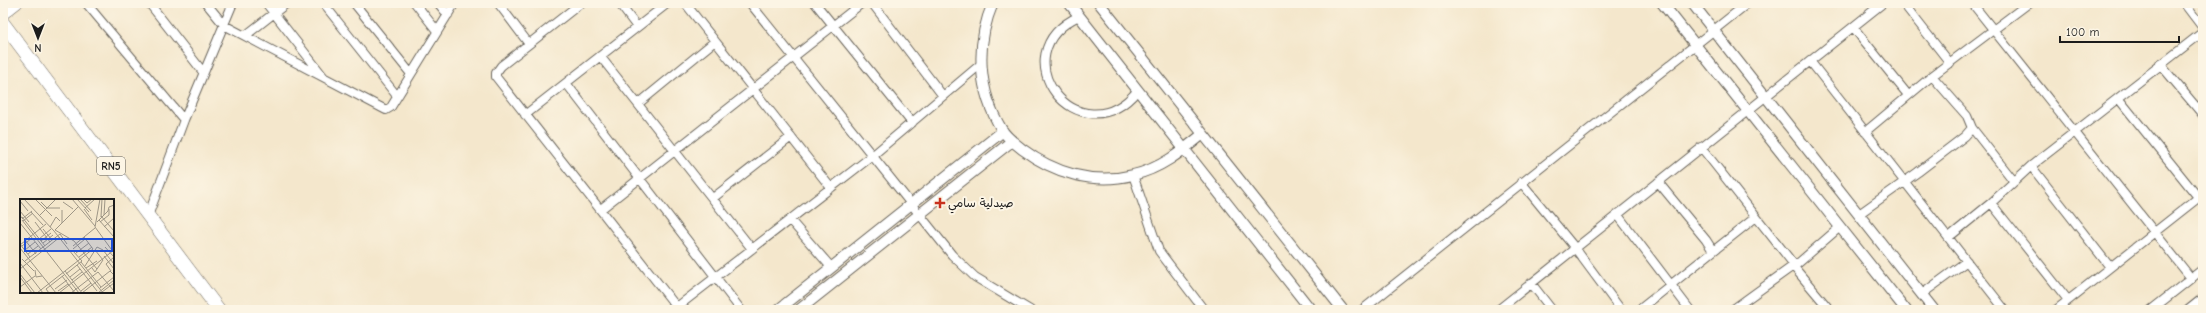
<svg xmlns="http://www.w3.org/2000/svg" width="2206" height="313" font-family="'Comic Neue','Playpen Sans Arabic',sans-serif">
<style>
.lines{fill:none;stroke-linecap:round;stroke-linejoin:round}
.minor-casing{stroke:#68635a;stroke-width:10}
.tertiary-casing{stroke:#68635a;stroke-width:12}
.secondary-casing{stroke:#68635a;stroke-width:12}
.primary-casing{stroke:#68635a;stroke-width:14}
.minor{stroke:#fff;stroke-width:8}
.tertiary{stroke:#fff;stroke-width:10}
.secondary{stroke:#fff;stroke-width:11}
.primary{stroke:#fff;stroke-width:13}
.poi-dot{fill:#c8321e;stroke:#fcf5e5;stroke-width:1.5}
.labels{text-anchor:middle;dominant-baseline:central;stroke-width:4;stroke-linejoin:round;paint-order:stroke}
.shield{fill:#fcf5e5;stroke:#5f5d58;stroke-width:1}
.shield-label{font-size:11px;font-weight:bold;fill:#1c1c1c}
.poi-label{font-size:12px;fill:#1c1c1c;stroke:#fcf5e5;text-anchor:start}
.inset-road{fill:none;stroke:#9e9686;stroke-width:1}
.view{fill:#1d4ed8;fill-opacity:0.15;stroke:#1d4ed8;stroke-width:2}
.inset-edge{fill:none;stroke:#1c1c1c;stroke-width:2}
</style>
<rect width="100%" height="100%" fill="#fcf5e5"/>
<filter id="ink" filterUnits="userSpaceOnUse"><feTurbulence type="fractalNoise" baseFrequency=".025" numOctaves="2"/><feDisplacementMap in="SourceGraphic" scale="8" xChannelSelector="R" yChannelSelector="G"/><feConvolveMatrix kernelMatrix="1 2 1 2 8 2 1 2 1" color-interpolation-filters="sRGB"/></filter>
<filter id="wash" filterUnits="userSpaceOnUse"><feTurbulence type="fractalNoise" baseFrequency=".012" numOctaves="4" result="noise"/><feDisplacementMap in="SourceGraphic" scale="16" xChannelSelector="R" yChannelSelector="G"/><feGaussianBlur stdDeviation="0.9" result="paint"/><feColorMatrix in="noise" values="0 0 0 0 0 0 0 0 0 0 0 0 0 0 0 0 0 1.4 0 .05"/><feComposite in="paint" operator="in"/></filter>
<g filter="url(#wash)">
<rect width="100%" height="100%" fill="#f4e7cc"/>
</g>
<g filter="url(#ink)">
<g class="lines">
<defs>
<path id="minor" d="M 86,3 L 184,120
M 149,3 L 203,72
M 206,3 L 224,25 L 386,110 L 391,107 L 455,3
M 266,3 L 323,76
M 323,3 L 397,96
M 354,3 L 411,74
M 415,3 L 437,31
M 438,3 L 448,15
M 498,3 L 529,44
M 581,3 L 501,66 L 496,73 L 496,77 L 679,310
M 619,3 L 637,27
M 685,3 L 831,188
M 750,3 L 952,255 L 975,277 L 1030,310
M 815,3 L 912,123
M 872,3 L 943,96
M 1903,3 L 1950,63
M 1972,3 L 2191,278
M 2184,3 L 2203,28
M 1079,16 C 997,55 1080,159 1137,91
M 1853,27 L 1908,95
M 245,36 L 287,3
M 600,56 L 752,249
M 1810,61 L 2005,310
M 2160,64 L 2203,115
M 566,83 L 741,310
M 2118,98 L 2198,197
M 638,104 L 715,41
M 525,115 L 668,3
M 1972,128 L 2013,180
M 1865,132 L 1932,76 L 2029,3
M 1701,147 L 1795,266 L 1793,266 L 1830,310
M 2031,166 L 2110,267
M 1133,175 L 1159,251 L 1204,310
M 1521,182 L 1575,248 L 1621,310
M 1658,182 L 1706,240 L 1713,251
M 713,198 L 791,137
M 1991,203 L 2068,300
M 601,209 L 862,3
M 1617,214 L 1690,310
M 1859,214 L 1918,172 L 1965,136 L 1972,128 L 1967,116 L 1932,76
M 148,216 L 184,120 L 233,3
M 790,220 L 831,267
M 1949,237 L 1991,203 L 2031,166 L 2203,32
M 1795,266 L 1840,227
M 1531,283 L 1552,310
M 1922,294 L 1967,261
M 677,307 L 872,156 L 981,64
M 1362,310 L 1748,3
M 1498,310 L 1883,3
M 1639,310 L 1756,217
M 1732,310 L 1793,266
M 2056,310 L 2203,194
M 2151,310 L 2203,269
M 2188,310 L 2203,298"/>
<path id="tertiary" d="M 993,3 C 975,45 978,91 1002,130 C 1007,138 1015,143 1022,149 C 1054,173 1093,185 1133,175 C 1160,169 1181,152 1203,134
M 1069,3 L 1311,310
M 1099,3 L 1343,310
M 1662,3 L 1906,310
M 1692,3 L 1934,310
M 778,310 L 1003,131
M 799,310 L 1012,141"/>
<path id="secondary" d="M 3,14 L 17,3"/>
<path id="primary" d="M 3,23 L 219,310"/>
</defs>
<!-- minor casing -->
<use href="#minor" class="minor-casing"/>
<!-- tertiary casing -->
<use href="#tertiary" class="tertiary-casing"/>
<!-- secondary casing -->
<use href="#secondary" class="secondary-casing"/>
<!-- primary casing -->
<use href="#primary" class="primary-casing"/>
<!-- minor -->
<use href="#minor" class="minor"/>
<!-- tertiary -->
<use href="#tertiary" class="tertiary"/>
<!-- secondary -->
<use href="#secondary" class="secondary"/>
<!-- primary -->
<use href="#primary" class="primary"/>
</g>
</g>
<!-- markers -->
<path class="poi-dot" d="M938 197h4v4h4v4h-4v4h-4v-4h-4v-4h4z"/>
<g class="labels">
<!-- shield labels -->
<rect class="shield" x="97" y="157" width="28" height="18" rx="3"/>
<g class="shield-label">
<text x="111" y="166">RN5</text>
</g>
<!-- poi labels -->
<g class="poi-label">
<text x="948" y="203">صيدلية سامي</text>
</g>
</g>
<!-- overview -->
<g transform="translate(20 199)">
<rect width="94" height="94" fill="#f4e7cc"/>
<path class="inset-road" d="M 4,0 L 34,32 L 83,94M 15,0 L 32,17M 52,0 L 75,27M 57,0 L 69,13M 60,0 L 71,12M 63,0 L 67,4 L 72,0M 0,2 L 8,12M 21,3 L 27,9 L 40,9M 43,3 L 53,10M 65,9 L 75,0M 64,10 L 72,21M 0,12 L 9,23M 11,13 L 23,26M 84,16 L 85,0M 19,17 L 36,0M 81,17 L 94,32M 81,18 L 82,0M 0,19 L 2,18 L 25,47M 2,20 L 12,12M 2,21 L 59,94M 79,21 L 94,38M 3,22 L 13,14M 15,23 L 30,43M 77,23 L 88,12 L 89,8 L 94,6M 80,23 L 89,16 L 89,10M 0,24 L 21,50M 42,24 L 42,11M 30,28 L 36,18 L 40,22M 75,28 L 94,54M 75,28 L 80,0M 84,28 L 94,19M 23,30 L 32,41M 35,31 L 54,42 L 77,70M 35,31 L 58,8M 19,40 L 31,30M 5,41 L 16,55M 21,42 L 31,34M 23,44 L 33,36M 0,45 L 10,58M 0,46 L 26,25M 2,47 L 12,39M 53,47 L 75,29M 85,48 L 94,58M 0,49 L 36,94M 53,50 L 65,40M 5,51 L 15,43M 56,54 L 69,44M 8,55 L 18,47M 84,57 L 94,70M 59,58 L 72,48M 2,60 L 14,72M 5,62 L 40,35 L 47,45M 61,63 L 81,88M 0,64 L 23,94M 57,66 L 77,92M 65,67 L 77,48 L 83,51 L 94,65M 66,69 L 77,62M 72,69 L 75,73 L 83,61 L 75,51M 0,70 L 40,38M 15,71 L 16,78 L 22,77M 45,72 L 62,94 L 90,72 L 94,76M 91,72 L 86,65 L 94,58M 0,75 L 15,94M 46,75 L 62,62 L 53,52M 42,77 L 55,94M 0,78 L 12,94M 50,78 L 60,70M 52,81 L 62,73M 0,88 L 15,77M 80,89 L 94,78M 35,90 L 47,81M 38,92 L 48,85M 61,92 L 71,84M 82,93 L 94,84M 17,94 L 73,50 L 64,38M 29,94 L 26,90 L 44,76M 39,94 L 94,51M 51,94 L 78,73 L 94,92M 78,94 L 94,81"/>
<path class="view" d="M 5,40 L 92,40 L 92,52 L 5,52 Z"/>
<rect width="94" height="94" class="inset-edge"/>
</g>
<!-- margin -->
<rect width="2206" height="313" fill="none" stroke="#fcf5e5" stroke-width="16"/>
<!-- north arrow -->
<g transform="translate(38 38) rotate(180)" stroke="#fcf5e5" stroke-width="3" paint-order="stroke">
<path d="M0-3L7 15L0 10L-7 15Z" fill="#1c1c1c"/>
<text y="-6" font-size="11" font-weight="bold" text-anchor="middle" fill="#1c1c1c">N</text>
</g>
<!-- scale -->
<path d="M2060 36v6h119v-6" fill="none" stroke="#1c1c1c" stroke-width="2"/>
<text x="2066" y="36" font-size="12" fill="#1c1c1c" stroke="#fcf5e5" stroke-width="3" paint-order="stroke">100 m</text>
</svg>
